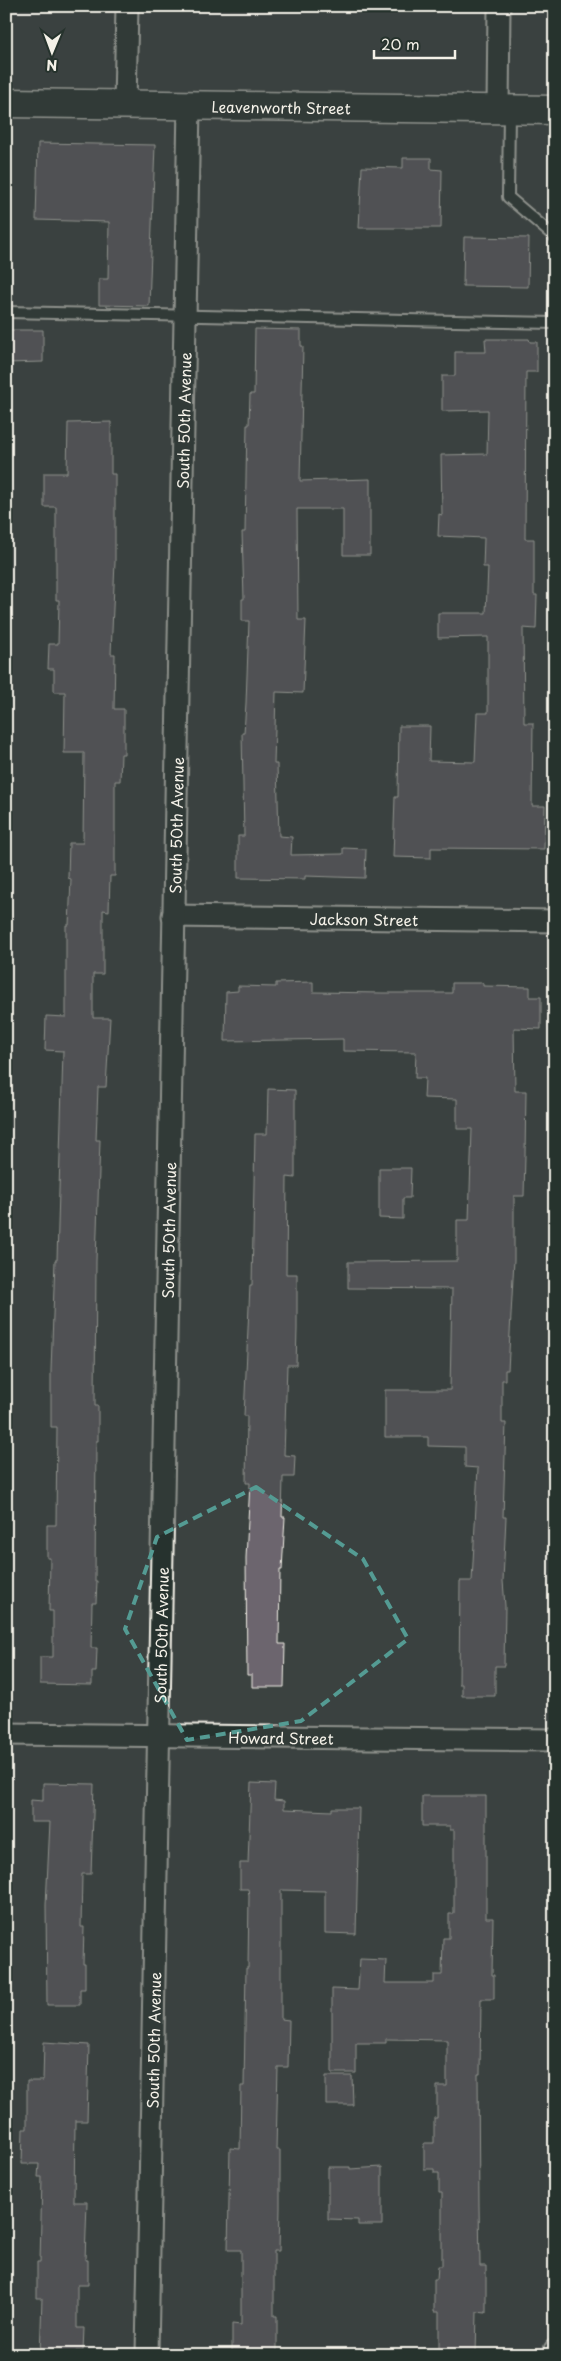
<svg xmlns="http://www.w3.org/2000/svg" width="561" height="2361" font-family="'Playpen Sans',sans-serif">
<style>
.building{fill:#6c656e;stroke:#f4f1e8}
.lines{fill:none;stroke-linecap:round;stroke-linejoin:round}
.lane-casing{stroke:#f4f1e8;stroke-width:14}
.street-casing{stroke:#f4f1e8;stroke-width:25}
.primary-casing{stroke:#f4f1e8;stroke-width:31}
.lane{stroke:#26332d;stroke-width:10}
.street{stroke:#26332d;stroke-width:21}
.primary{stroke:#26332d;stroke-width:28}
.marked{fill:none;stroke:#549b93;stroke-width:4;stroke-dasharray:10 6;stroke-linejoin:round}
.labels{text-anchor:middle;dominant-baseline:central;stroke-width:4.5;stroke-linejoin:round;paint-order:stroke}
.street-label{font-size:15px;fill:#f4f1e8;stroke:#26332d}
</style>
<rect width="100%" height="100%" fill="#3b4240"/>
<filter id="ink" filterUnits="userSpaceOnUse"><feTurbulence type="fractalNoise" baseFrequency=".02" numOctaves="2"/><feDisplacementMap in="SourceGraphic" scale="10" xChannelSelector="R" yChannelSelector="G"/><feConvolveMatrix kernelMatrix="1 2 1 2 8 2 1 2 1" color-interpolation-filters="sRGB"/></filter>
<g filter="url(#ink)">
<!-- building -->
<path class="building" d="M 38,143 L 155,145 L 149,306 L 99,305 L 99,279 L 108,279 L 109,222 L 36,220 Z
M 403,158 L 431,158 L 431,169 L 442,170 L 441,228 L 359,228 L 362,167 L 403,168 Z
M 464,237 L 529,238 L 528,287 L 463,286 Z
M 255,329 L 301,330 L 301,346 L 303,346 L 300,481 L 370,479 L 370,555 L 343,555 L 343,509 L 297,509 L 298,620 L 306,620 L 303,693 L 276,692 L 274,764 L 277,764 L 279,836 L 292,837 L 291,855 L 343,854 L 343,848 L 366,849 L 365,878 L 305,876 L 305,879 L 238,878 L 238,836 L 244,836 L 242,733 L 244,733 L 246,703 L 249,621 L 242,621 L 242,599 L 244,599 L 242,532 L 245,532 L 247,425 L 249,425 L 250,394 L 254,394 Z
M 6,330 L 43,330 L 43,362 L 6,363 Z
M 485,339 L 529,339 L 530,342 L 537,342 L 537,372 L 526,372 L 525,539 L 534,539 L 534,595 L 537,595 L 536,629 L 523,628 L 524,723 L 533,723 L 532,806 L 545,806 L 544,849 L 431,848 L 431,858 L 393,857 L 395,797 L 398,797 L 399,726 L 430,726 L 429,761 L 475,762 L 477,713 L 488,713 L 488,637 L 438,638 L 438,613 L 486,613 L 488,567 L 483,567 L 484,538 L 438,536 L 439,514 L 442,515 L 441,455 L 487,454 L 488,410 L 442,411 L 442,376 L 455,376 L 455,352 L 486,352 Z
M 111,422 L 111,474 L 115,474 L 115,562 L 111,654 L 115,654 L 114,709 L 124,709 L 124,754 L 121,754 L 120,781 L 115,781 L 115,876 L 110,876 L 109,911 L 103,910 L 103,974 L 93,974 L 93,1018 L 110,1018 L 106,1087 L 98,1087 L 96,1140 L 100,1140 L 96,1261 L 95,1406 L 98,1406 L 98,1441 L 96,1441 L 95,1581 L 97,1581 L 96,1603 L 92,1603 L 91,1648 L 97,1648 L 96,1672 L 92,1672 L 92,1685 L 40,1684 L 40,1657 L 53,1657 L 53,1611 L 49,1611 L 50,1558 L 47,1558 L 47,1525 L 56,1525 L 57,1427 L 51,1427 L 51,1370 L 55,1260 L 57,1260 L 63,1051 L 45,1050 L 46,1016 L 66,1017 L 66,925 L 69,925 L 71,879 L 68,878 L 69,843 L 83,843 L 84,753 L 64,753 L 65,692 L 54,692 L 54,669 L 48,669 L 49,644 L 58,644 L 59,600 L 56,600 L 56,507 L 44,507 L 44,473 L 67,473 L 68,423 Z
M 313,982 L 313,992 L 382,993 L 452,993 L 452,983 L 483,983 L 483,986 L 530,987 L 530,997 L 541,997 L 541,1029 L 514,1028 L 515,1091 L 526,1091 L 525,1155 L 524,1196 L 514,1196 L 514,1260 L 508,1370 L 505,1370 L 505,1380 L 502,1380 L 502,1423 L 506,1423 L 503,1517 L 506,1517 L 503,1581 L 505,1606 L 504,1666 L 495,1666 L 495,1696 L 462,1696 L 462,1684 L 459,1684 L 460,1581 L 472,1581 L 478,1468 L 465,1467 L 465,1447 L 428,1446 L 428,1437 L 385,1437 L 385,1390 L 450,1390 L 452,1289 L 348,1288 L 348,1262 L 457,1261 L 457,1220 L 469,1220 L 472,1129 L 457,1129 L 457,1099 L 424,1098 L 425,1078 L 415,1078 L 416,1052 L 343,1051 L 343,1039 L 225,1041 L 226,992 L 238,991 L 238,986 L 276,987 L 276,983 Z
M 268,1089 L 295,1090 L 295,1178 L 287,1177 L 286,1274 L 297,1274 L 297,1329 L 296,1365 L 287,1365 L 284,1455 L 295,1456 L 294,1477 L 283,1477 L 282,1517 L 285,1517 L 282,1570 L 280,1570 L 279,1644 L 285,1644 L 284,1687 L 252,1687 L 252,1675 L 247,1675 L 246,1558 L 250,1483 L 246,1483 L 247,1416 L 244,1416 L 250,1285 L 252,1285 L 255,1134 L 267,1134 Z
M 379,1168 L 411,1168 L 410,1198 L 403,1198 L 403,1219 L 379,1218 Z
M 43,1783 L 94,1784 L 91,1874 L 82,1874 L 81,1927 L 84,1927 L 83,1964 L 85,1964 L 85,1989 L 80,1989 L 80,2005 L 47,2005 L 46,1905 L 50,1822 L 31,1822 L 31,1800 L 43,1801 Z
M 251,1783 L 275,1784 L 274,1800 L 284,1801 L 284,1809 L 332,1811 L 332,1808 L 359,1808 L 356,1934 L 325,1933 L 325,1891 L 281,1890 L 281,2019 L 289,2020 L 288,2067 L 278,2067 L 276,2150 L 280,2150 L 280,2208 L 279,2251 L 274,2251 L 274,2316 L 277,2316 L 277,2355 L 232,2355 L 232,2324 L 241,2325 L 241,2250 L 228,2250 L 230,2148 L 240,2149 L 241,2086 L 244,2086 L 246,1968 L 248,1968 L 249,1895 L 248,1889 L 240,1889 L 240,1863 L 248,1863 Z
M 422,1796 L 486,1796 L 486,1918 L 493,1918 L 492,1975 L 494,1975 L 494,1999 L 481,1999 L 480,2074 L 478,2074 L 479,2206 L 480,2266 L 486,2266 L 486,2313 L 477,2312 L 476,2355 L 439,2355 L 439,2312 L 434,2312 L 434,2279 L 437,2279 L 438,2266 L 442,2266 L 442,2193 L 439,2193 L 439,2173 L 434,2173 L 434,2169 L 424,2169 L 424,2143 L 434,2143 L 434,2118 L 437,2118 L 437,2086 L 447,2086 L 447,2040 L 386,2039 L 386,2043 L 356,2043 L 356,2073 L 332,2073 L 332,1989 L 358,1990 L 360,1959 L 386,1960 L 385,1983 L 434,1983 L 434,1975 L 442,1975 L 443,1938 L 449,1938 L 449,1914 L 454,1914 L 454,1830 L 450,1830 L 450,1826 L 422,1826 Z
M 44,2042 L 89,2045 L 87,2121 L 75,2121 L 74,2202 L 87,2202 L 85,2260 L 88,2260 L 88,2285 L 77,2285 L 77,2328 L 84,2328 L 83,2351 L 76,2351 L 76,2355 L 40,2355 L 42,2298 L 37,2298 L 37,2262 L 40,2262 L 42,2177 L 38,2177 L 39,2164 L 22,2164 L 23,2129 L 27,2129 L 27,2081 L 43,2081 Z
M 326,2076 L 352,2076 L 353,2105 L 326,2105 Z
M 328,2167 L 350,2167 L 350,2169 L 382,2167 L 382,2225 L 358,2225 L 358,2220 L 328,2219 Z"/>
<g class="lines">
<defs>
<path id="lane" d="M 509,111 L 508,197 L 555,237
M 6,312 L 555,323
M 554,323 L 555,258"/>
<g id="street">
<path d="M 125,104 L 127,6"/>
<path d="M 498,109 L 499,6"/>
<path id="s1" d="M 173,916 L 555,921"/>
<path id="s2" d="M 6,1734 L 555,1740"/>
<path id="s3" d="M 147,2355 L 189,105"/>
<path d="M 555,2355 L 555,2350"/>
</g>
<g id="primary">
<path id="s4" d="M 6,103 L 555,110"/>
</g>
</defs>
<!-- lane casing -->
<use href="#lane" class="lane-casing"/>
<!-- street casing -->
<use href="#street" class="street-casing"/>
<!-- primary casing -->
<use href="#primary" class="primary-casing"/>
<!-- lane -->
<use href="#lane" class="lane"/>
<!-- street -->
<use href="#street" class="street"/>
<!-- primary -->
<use href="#primary" class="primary"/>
</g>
</g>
<!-- marked area -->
<path d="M0 0H561V2361H0ZM 256,1487 L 363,1559 L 408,1639 L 301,1721 L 187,1740 L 125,1629 L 157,1537 Z" fill="#3b4240" fill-opacity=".55" fill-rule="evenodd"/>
<path class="marked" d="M 256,1487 L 363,1559 L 408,1639 L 301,1721 L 187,1740 L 125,1629 L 157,1537 Z"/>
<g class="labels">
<!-- street labels -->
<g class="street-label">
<text stroke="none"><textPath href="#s4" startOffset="275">Leavenworth Street</textPath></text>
<text stroke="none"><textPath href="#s3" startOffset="1935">South 50th Avenue</textPath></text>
<text stroke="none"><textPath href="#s3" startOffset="1530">South 50th Avenue</textPath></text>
<text stroke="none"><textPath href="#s1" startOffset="191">Jackson Street</textPath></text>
<text stroke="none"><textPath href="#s3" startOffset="1125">South 50th Avenue</textPath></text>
<text stroke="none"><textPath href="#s3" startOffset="720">South 50th Avenue</textPath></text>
<text stroke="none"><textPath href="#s2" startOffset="275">Howard Street</textPath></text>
<text stroke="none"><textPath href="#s3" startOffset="315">South 50th Avenue</textPath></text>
</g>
</g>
<!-- margin -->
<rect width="561" height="2361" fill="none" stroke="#26332d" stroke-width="25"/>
<rect x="12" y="12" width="536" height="2336" fill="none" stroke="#f4f1e8" stroke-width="2" filter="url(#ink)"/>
<!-- north arrow -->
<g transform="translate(52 52) rotate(181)" stroke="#26332d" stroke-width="4" paint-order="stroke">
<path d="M0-4L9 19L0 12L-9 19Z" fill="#f4f1e8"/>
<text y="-8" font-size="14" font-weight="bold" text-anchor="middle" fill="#f4f1e8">N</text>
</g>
<!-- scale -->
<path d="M374 50v8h81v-8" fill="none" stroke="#f4f1e8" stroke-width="2.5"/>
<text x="381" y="50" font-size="15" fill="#f4f1e8" stroke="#26332d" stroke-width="4" paint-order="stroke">20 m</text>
</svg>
